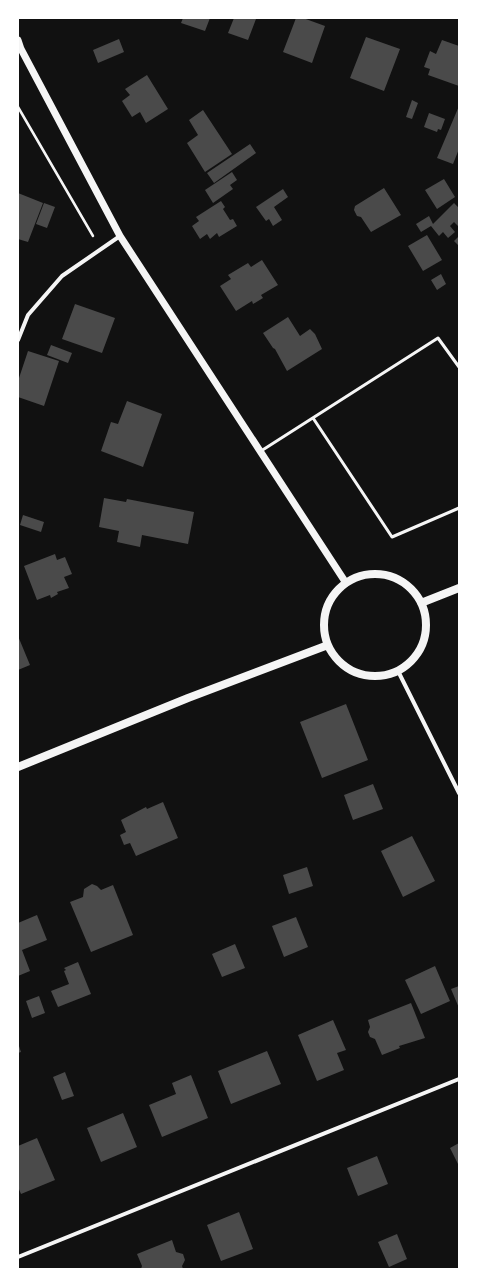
<svg xmlns="http://www.w3.org/2000/svg" width="477" height="1287" font-family="'Public Sans',sans-serif">
<style>
.building{fill:#4a4a4a}
.lines{fill:none;stroke-linecap:round;stroke-linejoin:round}
.path{stroke:#f5f5f5;stroke-width:2.5}
.service{stroke:#f5f5f5;stroke-width:3}
.minor{stroke:#f5f5f5;stroke-width:4}
.tertiary{stroke:#f5f5f5;stroke-width:7}
.secondary{stroke:#f5f5f5;stroke-width:8}
</style>
<rect width="100%" height="100%" fill="#111"/>
<!-- building -->
<path class="building" d="M 183,18 L 210,18 L 205,31 L 181,23 Z
M 234,18 L 256,19 L 248,40 L 228,33 Z
M 296,18 L 303,18 L 325,26 L 312,63 L 283,52 Z
M 366,37 L 400,49 L 384,91 L 350,78 Z
M 119,39 L 124,52 L 98,63 L 93,50 Z
M 442,40 L 459,46 L 459,86 L 428,75 L 430,69 L 424,67 L 430,51 L 436,54 Z
M 147,75 L 168,109 L 146,123 L 140,112 L 132,117 L 122,101 L 130,95 L 125,89 Z
M 412,100 L 418,103 L 412,119 L 406,117 Z
M 459,106 L 459,149 L 453,164 L 437,158 Z
M 203,110 L 232,154 L 205,172 L 187,143 L 198,135 L 189,120 Z
M 429,113 L 445,119 L 441,130 L 438,129 L 437,132 L 424,127 Z
M 250,144 L 256,153 L 214,183 L 207,173 Z
M 232,172 L 237,180 L 230,185 L 233,189 L 213,203 L 205,190 Z
M 444,179 L 455,197 L 437,209 L 425,190 Z
M 384,188 L 401,215 L 371,232 L 361,217 L 357,216 L 354,210 L 355,206 Z
M 283,189 L 288,197 L 274,207 L 282,220 L 273,226 L 269,219 L 266,221 L 256,207 Z
M 18,193 L 43,203 L 28,242 L 18,239 Z
M 221,201 L 225,207 L 223,209 L 230,220 L 233,219 L 237,226 L 219,237 L 217,233 L 210,239 L 207,234 L 200,239 L 192,226 L 199,221 L 196,217 Z
M 44,203 L 55,207 L 47,228 L 36,224 Z
M 454,203 L 459,208 L 459,227 L 454,222 L 450,226 L 455,232 L 448,238 L 443,232 L 439,236 L 431,226 L 421,232 L 416,224 L 429,216 L 433,224 Z
M 427,235 L 442,260 L 423,271 L 408,246 Z
M 459,236 L 459,246 L 454,241 Z
M 262,260 L 278,285 L 261,295 L 263,298 L 253,304 L 252,301 L 236,311 L 220,286 L 231,279 L 228,275 L 248,263 L 251,267 Z
M 441,274 L 446,284 L 437,290 L 431,280 Z
M 75,304 L 115,318 L 102,353 L 62,339 Z
M 288,317 L 300,336 L 310,329 L 315,334 L 322,349 L 287,371 L 275,349 L 273,348 L 263,333 Z
M 51,345 L 72,353 L 68,363 L 47,355 Z
M 28,351 L 59,361 L 44,406 L 18,397 L 18,381 Z
M 127,401 L 162,414 L 143,467 L 101,451 L 111,422 L 118,424 Z
M 104,498 L 126,502 L 127,499 L 194,512 L 188,544 L 142,535 L 140,547 L 117,542 L 119,531 L 99,527 Z
M 23,515 L 44,522 L 41,532 L 20,525 Z
M 55,554 L 57,560 L 65,557 L 72,574 L 64,577 L 69,588 L 57,592 L 58,594 L 51,598 L 50,595 L 37,600 L 24,566 Z
M 18,636 L 30,665 L 18,670 Z
M 346,704 L 368,760 L 322,778 L 300,722 Z
M 373,784 L 383,809 L 353,820 L 344,795 Z
M 163,802 L 178,838 L 136,856 L 130,843 L 124,845 L 120,835 L 126,832 L 121,820 L 146,807 L 147,809 Z
M 412,836 L 435,881 L 403,897 L 381,851 Z
M 307,867 L 313,886 L 289,894 L 283,875 Z
M 92,884 L 97,886 L 101,890 L 113,885 L 133,935 L 91,952 L 70,902 L 83,897 L 84,889 Z
M 37,915 L 47,940 L 22,950 L 30,971 L 18,976 L 18,923 Z
M 296,917 L 308,947 L 284,957 L 272,926 Z
M 235,944 L 245,968 L 222,977 L 212,954 Z
M 78,962 L 91,994 L 58,1007 L 51,991 L 69,984 L 64,971 L 66,970 L 64,968 Z
M 435,966 L 450,1001 L 421,1014 L 405,980 Z
M 459,986 L 459,1008 L 451,989 Z
M 39,996 L 45,1013 L 32,1018 L 26,1001 Z
M 411,1003 L 425,1038 L 399,1046 L 400,1048 L 382,1055 L 375,1039 L 370,1037 L 368,1032 L 370,1027 L 368,1020 Z
M 333,1020 L 346,1050 L 337,1053 L 344,1070 L 317,1081 L 298,1035 Z
M 18,1043 L 21,1052 L 18,1053 Z
M 267,1051 L 281,1084 L 231,1104 L 218,1071 Z
M 65,1072 L 74,1096 L 62,1100 L 53,1077 Z
M 191,1075 L 208,1118 L 162,1137 L 149,1105 L 176,1094 L 172,1083 Z
M 123,1113 L 137,1147 L 101,1162 L 87,1128 Z
M 37,1138 L 55,1180 L 21,1194 L 18,1187 L 18,1146 Z
M 459,1143 L 459,1166 L 450,1148 Z
M 377,1156 L 388,1184 L 358,1196 L 347,1168 Z
M 239,1212 L 253,1249 L 221,1261 L 207,1225 Z
M 397,1234 L 407,1259 L 389,1267 L 378,1242 Z
M 172,1240 L 176,1252 L 183,1254 L 185,1260 L 182,1266 L 183,1269 L 141,1269 L 142,1266 L 137,1254 Z"/>
<g class="lines">
<!-- path -->
<path class="path" d="M 18,107 L 93,236"/>
<!-- service -->
<path class="service" d="M 313,418 L 392,537 L 459,508
M 261,451 L 438,338 L 459,367"/>
<!-- minor -->
<path class="minor" d="M 18,340 L 28,315 L 62,276 L 120,236
M 398,671 L 459,793
M 18,1257 L 459,1079"/>
<!-- tertiary -->
<path class="tertiary" d="M 18,40 L 21,49 L 120,236 L 346,583"/>
<!-- secondary -->
<path class="secondary" d="M324 625a51 51 0 1 1 102 0a51 51 0 1 1-102 0Z
M 421,603 L 459,588
M 18,767 L 188,698 L 328,645"/>
</g>
<!-- border -->
<rect width="477" height="1287" fill="none" stroke="#ffffff" stroke-width="38"/>
</svg>
